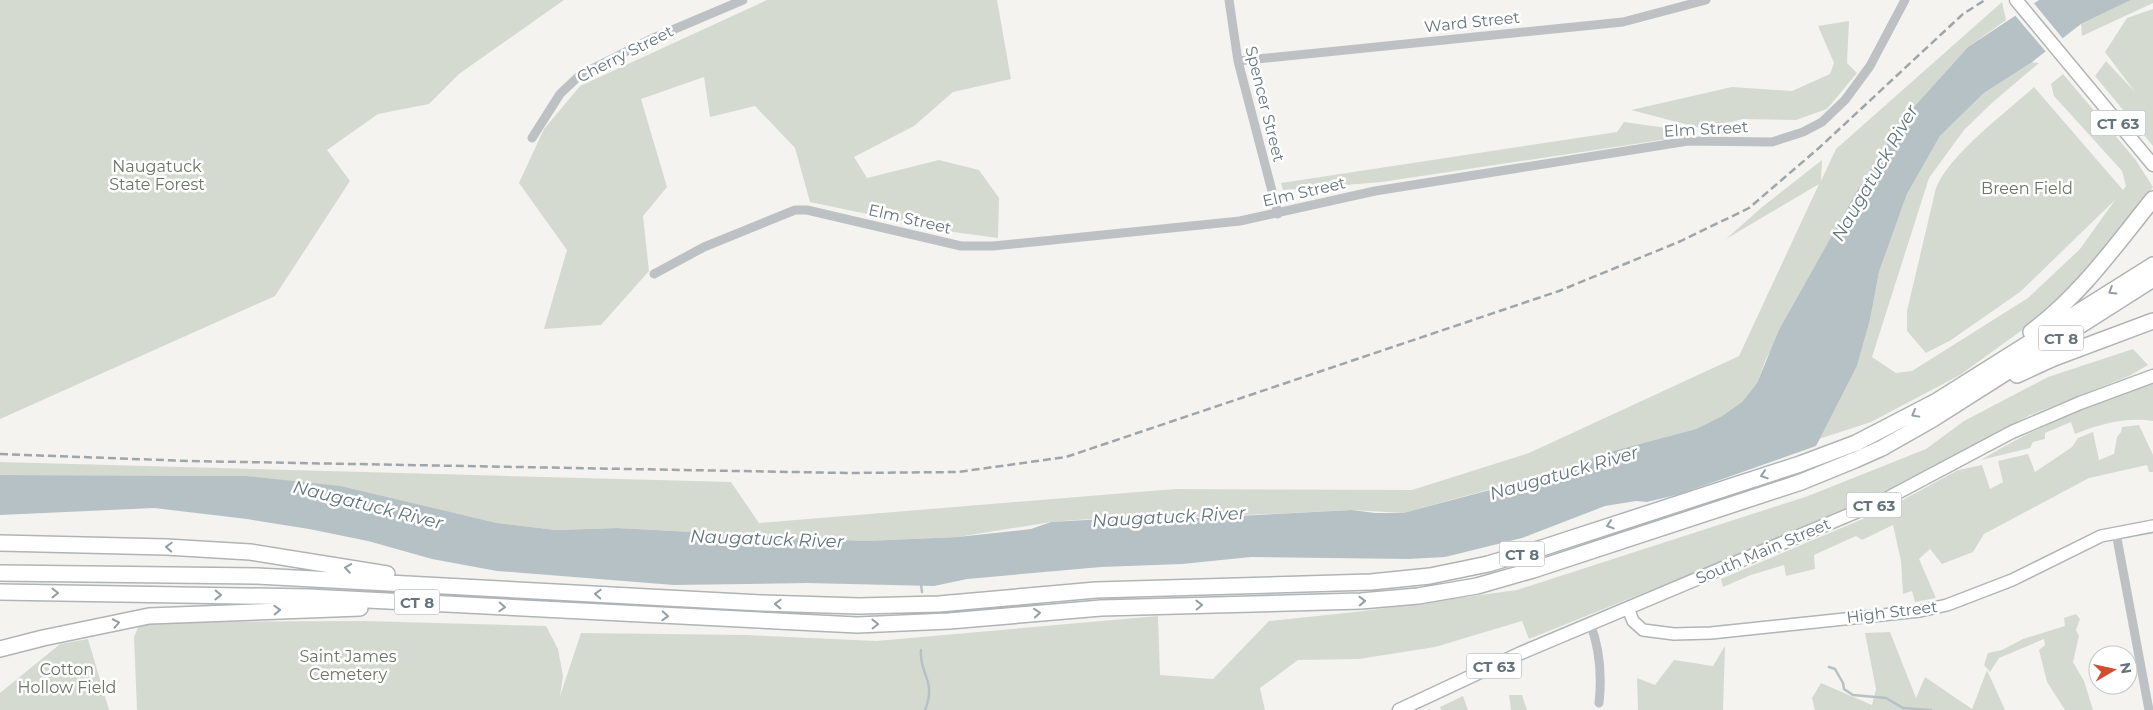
<svg xmlns="http://www.w3.org/2000/svg" width="2153" height="710" font-family="Montserrat,sans-serif">
<style>
.green{fill:#d5dad1}
.water{fill:#b6c1c5}
.pier{fill:#f4f3f0}
.lines{fill:none;stroke-linecap:round;stroke-linejoin:round}
.stream{stroke:#b6c1c5;stroke-width:2.5}
.secondary-casing{stroke:#b0b5b8;stroke-width:14}
.primary-casing{stroke:#b1b5b8;stroke-width:15}
.highway-casing{stroke:#b0b4b6;stroke-width:18}
.street{stroke:#bdc1c4;stroke-width:9}
.secondary{stroke:#fff;stroke-width:11}
.primary{stroke:#fff;stroke-width:12}
.highway{stroke:#fff;stroke-width:15}
.rail{stroke:#9fa5a9;stroke-width:2.5;stroke-dasharray:8 4;stroke-linecap:butt}
.oneway{stroke:#939ea5}
.labels{text-anchor:middle;dominant-baseline:central;stroke-width:5;stroke-linejoin:round;paint-order:stroke}
.shield{fill:#fff;stroke:#939ea5;stroke-width:1}
.shield-label{font-size:15px;font-weight:bold;fill:#65757e}
.street-label{font-size:16px;fill:#65757e;stroke:#fff}
.park-label{font-size:16px;fill:#687663;stroke:#fff}
.water-label{font-size:18px;font-style:italic;fill:#61767c;stroke:#fff}
</style>
<rect width="100%" height="100%" fill="#f4f3f0"/>
<!-- green -->
<path class="green" d="M 0,0 L 564,0 L 459,74 L 429,104 L 378,114 L 327,150 L 350,181 L 275,296 L 0,419 Z
M 767,0 L 997,0 L 1011,79 L 953,92 L 914,126 L 854,157 L 867,178 L 939,160 L 979,170 L 999,198 L 998,238 L 953,232 L 810,202 L 795,148 L 755,106 L 710,117 L 704,77 L 641,99 L 667,187 L 643,216 L 649,271 L 601,325 L 544,329 L 567,250 L 519,183 L 544,129 L 580,86 Z
M 2131,0 L 2153,0 L 2153,3 L 2082,36 L 2081,24 Z
M 2002,2 L 2006,20 L 1968,47 L 1903,119 L 1766,359 L 1757,383 L 1742,402 L 1722,416 L 1696,429 L 1613,451 L 1553,472 L 1403,513 L 1352,510 L 1205,517 L 1153,514 L 1051,522 L 958,537 L 864,541 L 617,528 L 556,530 L 497,523 L 340,487 L 246,476 L 0,475 L 0,462 L 731,482 L 759,523 L 1175,489 L 1412,490 L 1529,453 L 1739,356 L 1819,184 L 1726,239 L 1761,208 L 1822,160 L 1821,181 L 1836,149 Z
M 2153,9 L 2153,146 L 2095,76 L 2106,61 L 2135,92 L 2105,52 L 2127,18 Z
M 1849,21 L 1847,63 L 1857,73 L 1827,109 L 1796,120 L 1743,119 L 1704,129 L 1631,110 L 1732,87 L 1792,91 L 1830,74 L 1834,63 L 1818,26 Z
M 2031,62 L 2039,63 L 1993,102 L 1964,130 L 1929,178 L 1872,357 L 1896,373 L 1912,371 L 2028,298 L 2080,249 L 2115,200 L 2020,292 L 1951,340 L 1926,353 L 1907,331 L 1907,311 L 1935,192 C 1944,158 2008,111 2034,87 L 2123,190 L 2126,186 L 2122,171 L 2054,96 L 2051,84 L 2063,74 L 2135,159 L 2153,187 L 2093,266 L 2039,318 L 1960,375 L 1871,422 L 1819,439 L 1857,366 L 1870,320 L 1879,272 L 1907,194 L 1940,136 L 1984,93 Z
M 1624,122 L 1695,132 L 1688,136 L 1382,182 L 1283,190 L 1281,183 L 1617,132 Z
M 2133,349 L 2148,365 L 2129,376 L 2030,415 L 1876,496 L 1713,565 L 1529,639 L 1522,621 L 1435,647 L 1359,659 L 1298,660 L 1260,688 L 1265,710 L 137,710 L 134,637 L 139,625 L 163,622 L 364,621 L 546,626 L 558,649 L 563,676 L 560,696 L 581,633 L 746,635 L 876,641 L 1158,616 L 1160,675 L 1213,679 L 1269,621 L 1364,611 L 1517,590 L 1808,496 L 1926,449 L 1964,421 L 2048,377 Z
M 2153,382 L 2153,421 C 2127,417 2100,424 2075,434 L 2071,422 L 2045,433 L 2045,439 L 2033,442 L 2030,448 L 1981,460 C 2035,426 2094,405 2153,382 Z
M 2139,425 L 2153,455 L 2153,472 L 2149,472 L 2147,465 L 2089,478 L 1984,534 L 1973,552 L 1942,564 L 1930,549 L 1919,559 L 1936,598 L 1915,602 L 1912,591 L 1903,594 L 1901,561 L 1893,525 L 1862,540 L 1856,536 L 1814,555 L 1815,569 L 1786,576 L 1784,565 L 1751,575 L 1723,587 L 1721,579 L 1884,510 L 1958,470 L 1982,465 L 1990,489 L 2003,482 L 1998,461 L 2028,454 L 2035,472 L 2072,447 L 2078,438 L 2093,432 L 2099,460 L 2114,454 L 2117,437 L 2121,432 L 2122,427 Z
M 2076,614 L 2080,619 L 2076,630 L 2079,636 L 2073,662 L 2084,681 L 2093,710 L 2065,710 L 2047,682 L 2039,650 L 2045,645 L 2044,639 L 1999,658 L 1990,672 L 1984,665 L 1988,653 L 2002,650 L 2023,639 L 2065,626 L 2064,618 Z
M 1890,632 L 1916,698 L 1925,677 L 1972,709 L 1987,670 L 2005,710 L 1815,710 L 1812,698 L 1821,683 L 1872,705 L 1876,689 L 1865,633 Z
M 88,639 L 109,710 L 0,710 L 0,693 L 60,644 Z
M 1725,646 L 1723,710 L 1638,710 L 1637,678 L 1655,685 L 1674,660 L 1713,666 Z
M 1509,695 L 1522,695 L 1527,710 L 1511,710 Z
M 1463,696 L 1468,710 L 1441,710 L 1440,707 Z"/>
<!-- water -->
<path class="water" d="M 2039,0 L 2131,0 L 2081,24 L 2032,62 L 1984,93 L 1940,136 L 1907,194 L 1879,272 L 1870,320 L 1857,366 L 1816,446 L 1680,494 L 1647,502 L 1636,501 L 1605,506 L 1522,538 L 1445,557 L 1408,559 L 1251,557 L 1182,564 L 1101,567 L 967,579 L 934,586 L 807,583 L 674,585 L 497,571 L 432,559 L 368,541 L 309,529 L 247,519 L 154,508 L 0,515 L 0,475 L 246,476 L 340,486 L 497,523 L 556,530 L 617,528 L 864,541 L 958,537 L 1031,529 L 1051,522 L 1120,518 L 1153,514 L 1197,518 L 1352,510 L 1375,513 L 1403,513 L 1490,490 L 1553,472 L 1613,451 L 1696,429 L 1722,416 L 1742,402 L 1757,383 L 1779,330 L 1857,191 L 1903,119 L 1968,47 Z"/>
<!-- pier -->
<path class="pier" d="M 2032,1 L 2064,40 L 2047,53 L 2013,13 Z"/>
<g class="lines">
<!-- stream -->
<path class="stream" d="M 921,584 L 922,592
M 921,650 C 919,675 937,680 925,710
M 1829,667 L 1835,669 L 1843,683 L 1844,689 L 1853,695 L 1886,698 L 1903,708 L 1931,710"/>
<defs>
<path id="secondary" d="M 1628,608 L 1633,621 L 1643,630 L 1674,634 L 1711,633 L 1920,611 L 1947,605 L 2012,580 L 2101,536 L 2153,526"/>
<path id="primary" d="M 2016,0 L 2153,165
M 1399,710 L 1521,653 L 1882,501 L 2012,432 L 2080,403 L 2153,376"/>
<path id="highway" d="M 2031,332 C 2080,296 2115,246 2153,199
M 2017,375 L 2054,358 L 2153,321
M 0,543 L 166,547 L 250,552 L 387,574
M 0,573 L 257,576 L 761,603 L 859,606 L 939,604 L 1096,590 L 1371,582 L 1430,576 L 1488,564 L 1545,547 L 1800,464 L 1856,443 L 1935,402 L 2153,265
M 0,592 L 309,597 L 857,625 L 949,621 L 1101,608 L 1361,601 L 1418,596 L 1477,586 L 1533,570 L 1801,482 L 1855,460 L 1882,448 L 1933,419 L 2153,279
M 0,649 L 43,638 L 149,616 L 360,608"/>
</defs>
<!-- secondary casing -->
<use href="#secondary" class="secondary-casing"/>
<!-- primary casing -->
<use href="#primary" class="primary-casing"/>
<!-- highway casing -->
<use href="#highway" class="highway-casing"/>
<!-- street -->
<path class="street" d="M 1229,0 L 1238,61 L 1278,214
M 1238,61 L 1623,22 L 1706,0
M 532,138 L 560,94 L 580,75 L 651,39 L 743,0
M 654,274 L 704,247 L 795,210 L 807,210 L 961,246 L 993,246 L 1240,221 L 1375,191 L 1688,141 L 1772,142 L 1803,132 L 1822,122 L 1845,100 L 1870,66 L 1905,0
M 2116,533 L 2149,710
M 1590,623 C 1600,649 1602,676 1599,703"/>
<!-- secondary -->
<use href="#secondary" class="secondary"/>
<!-- primary -->
<use href="#primary" class="primary"/>
<!-- highway -->
<use href="#highway" class="highway"/>
<!-- rail -->
<path class="rail" d="M 0,454 L 189,461 L 848,473 L 958,472 L 1066,457 L 1559,291 L 1681,241 L 1749,208 L 1820,147 L 1963,14 L 1985,0"/>
</g>
<!-- one-way arrows -->
<defs><path id="oneway-chevron" d="M-2-3.5L2.5 0L-2 3.5" fill="none" stroke-width="1.6" stroke-linecap="round" stroke-linejoin="round" transform="scale(1.25)"/></defs>
<g class="oneway">
<use href="#oneway-chevron" transform="translate(2112 291) rotate(148)"/>
<use href="#oneway-chevron" transform="translate(1915 414) rotate(151)"/>
<use href="#oneway-chevron" transform="translate(1764 475) rotate(162)"/>
<use href="#oneway-chevron" transform="translate(1610 525) rotate(162)"/>
<use href="#oneway-chevron" transform="translate(169 547) rotate(-177)"/>
<use href="#oneway-chevron" transform="translate(348 568) rotate(-171)"/>
<use href="#oneway-chevron" transform="translate(55 593)"/>
<use href="#oneway-chevron" transform="translate(598 594) rotate(-177)"/>
<use href="#oneway-chevron" transform="translate(218 595) rotate(1)"/>
<use href="#oneway-chevron" transform="translate(1362 601) rotate(-2)"/>
<use href="#oneway-chevron" transform="translate(778 604) rotate(-178)"/>
<use href="#oneway-chevron" transform="translate(1199 605) rotate(-1)"/>
<use href="#oneway-chevron" transform="translate(502 607) rotate(3)"/>
<use href="#oneway-chevron" transform="translate(277 610) rotate(-2)"/>
<use href="#oneway-chevron" transform="translate(1037 613) rotate(-5)"/>
<use href="#oneway-chevron" transform="translate(665 616) rotate(3)"/>
<use href="#oneway-chevron" transform="translate(116 623) rotate(-12)"/>
<use href="#oneway-chevron" transform="translate(875 624) rotate(-1)"/>
</g>
<g class="labels">
<!-- shield labels -->
<g class="shield">
<rect x="2090.5" y="110.5" width="55" height="25" rx="4"/>
<rect x="2038.5" y="325.5" width="45" height="25" rx="4"/>
<rect x="1846.5" y="492.5" width="55" height="25" rx="4"/>
<rect x="1499.5" y="541.5" width="45" height="25" rx="4"/>
<rect x="394.5" y="589.5" width="45" height="25" rx="4"/>
<rect x="1466.5" y="653.5" width="55" height="25" rx="4"/>
</g>
<g class="shield-label">
<text x="2118" y="123">CT 63</text>
<text x="2061" y="338">CT 8</text>
<text x="1874" y="505">CT 63</text>
<text x="1522" y="554">CT 8</text>
<text x="417" y="602">CT 8</text>
<text x="1494" y="666">CT 63</text>
</g>
<!-- street labels -->
<g class="street-label">
<text transform="translate(1472 22) rotate(-6)">Ward Street</text>
<text transform="translate(625 54) rotate(-27)">Cherry Street</text>
<text transform="translate(1265 104) rotate(76)">Spencer Street</text>
<text transform="translate(1706 129) rotate(-3)">Elm Street</text>
<text transform="translate(1304 192) rotate(-13)">Elm Street</text>
<text transform="translate(910 219) rotate(13)">Elm Street</text>
<text transform="translate(1763 551) rotate(-23)">South Main Street</text>
<text transform="translate(1892 612) rotate(-7)">High Street</text>
</g>
<!-- park labels -->
<g class="park-label">
<text x="157" y="166">Naugatuck<tspan x="157" dy="18">State Forest</tspan></text>
<text x="2027" y="188">Breen Field</text>
<text x="348" y="656">Saint James<tspan x="348" dy="18">Cemetery</tspan></text>
<text x="67" y="669">Cotton<tspan x="67" dy="18">Hollow Field</tspan></text>
</g>
<!-- water labels -->
<g class="water-label">
<text transform="translate(1875 173) rotate(-60)">Naugatuck River</text>
<text transform="translate(1564 473) rotate(-16)">Naugatuck River</text>
<text transform="translate(368 505) rotate(14)">Naugatuck River</text>
<text transform="translate(1169 517) rotate(-3)">Naugatuck River</text>
<text transform="translate(767 539) rotate(2)">Naugatuck River</text>
</g>
</g>
<!-- north arrow -->
<g transform="translate(2113 670) rotate(81)"><circle r="24" fill="#ffffff" stroke="#c1c8cb"/>
<path d="M0-4L9 19L0 12L-9 19Z" fill="#d24d31"/>
<text y="-8" font-size="14" font-weight="bold" text-anchor="middle" fill="#65757e">N</text>
</g>
</svg>
